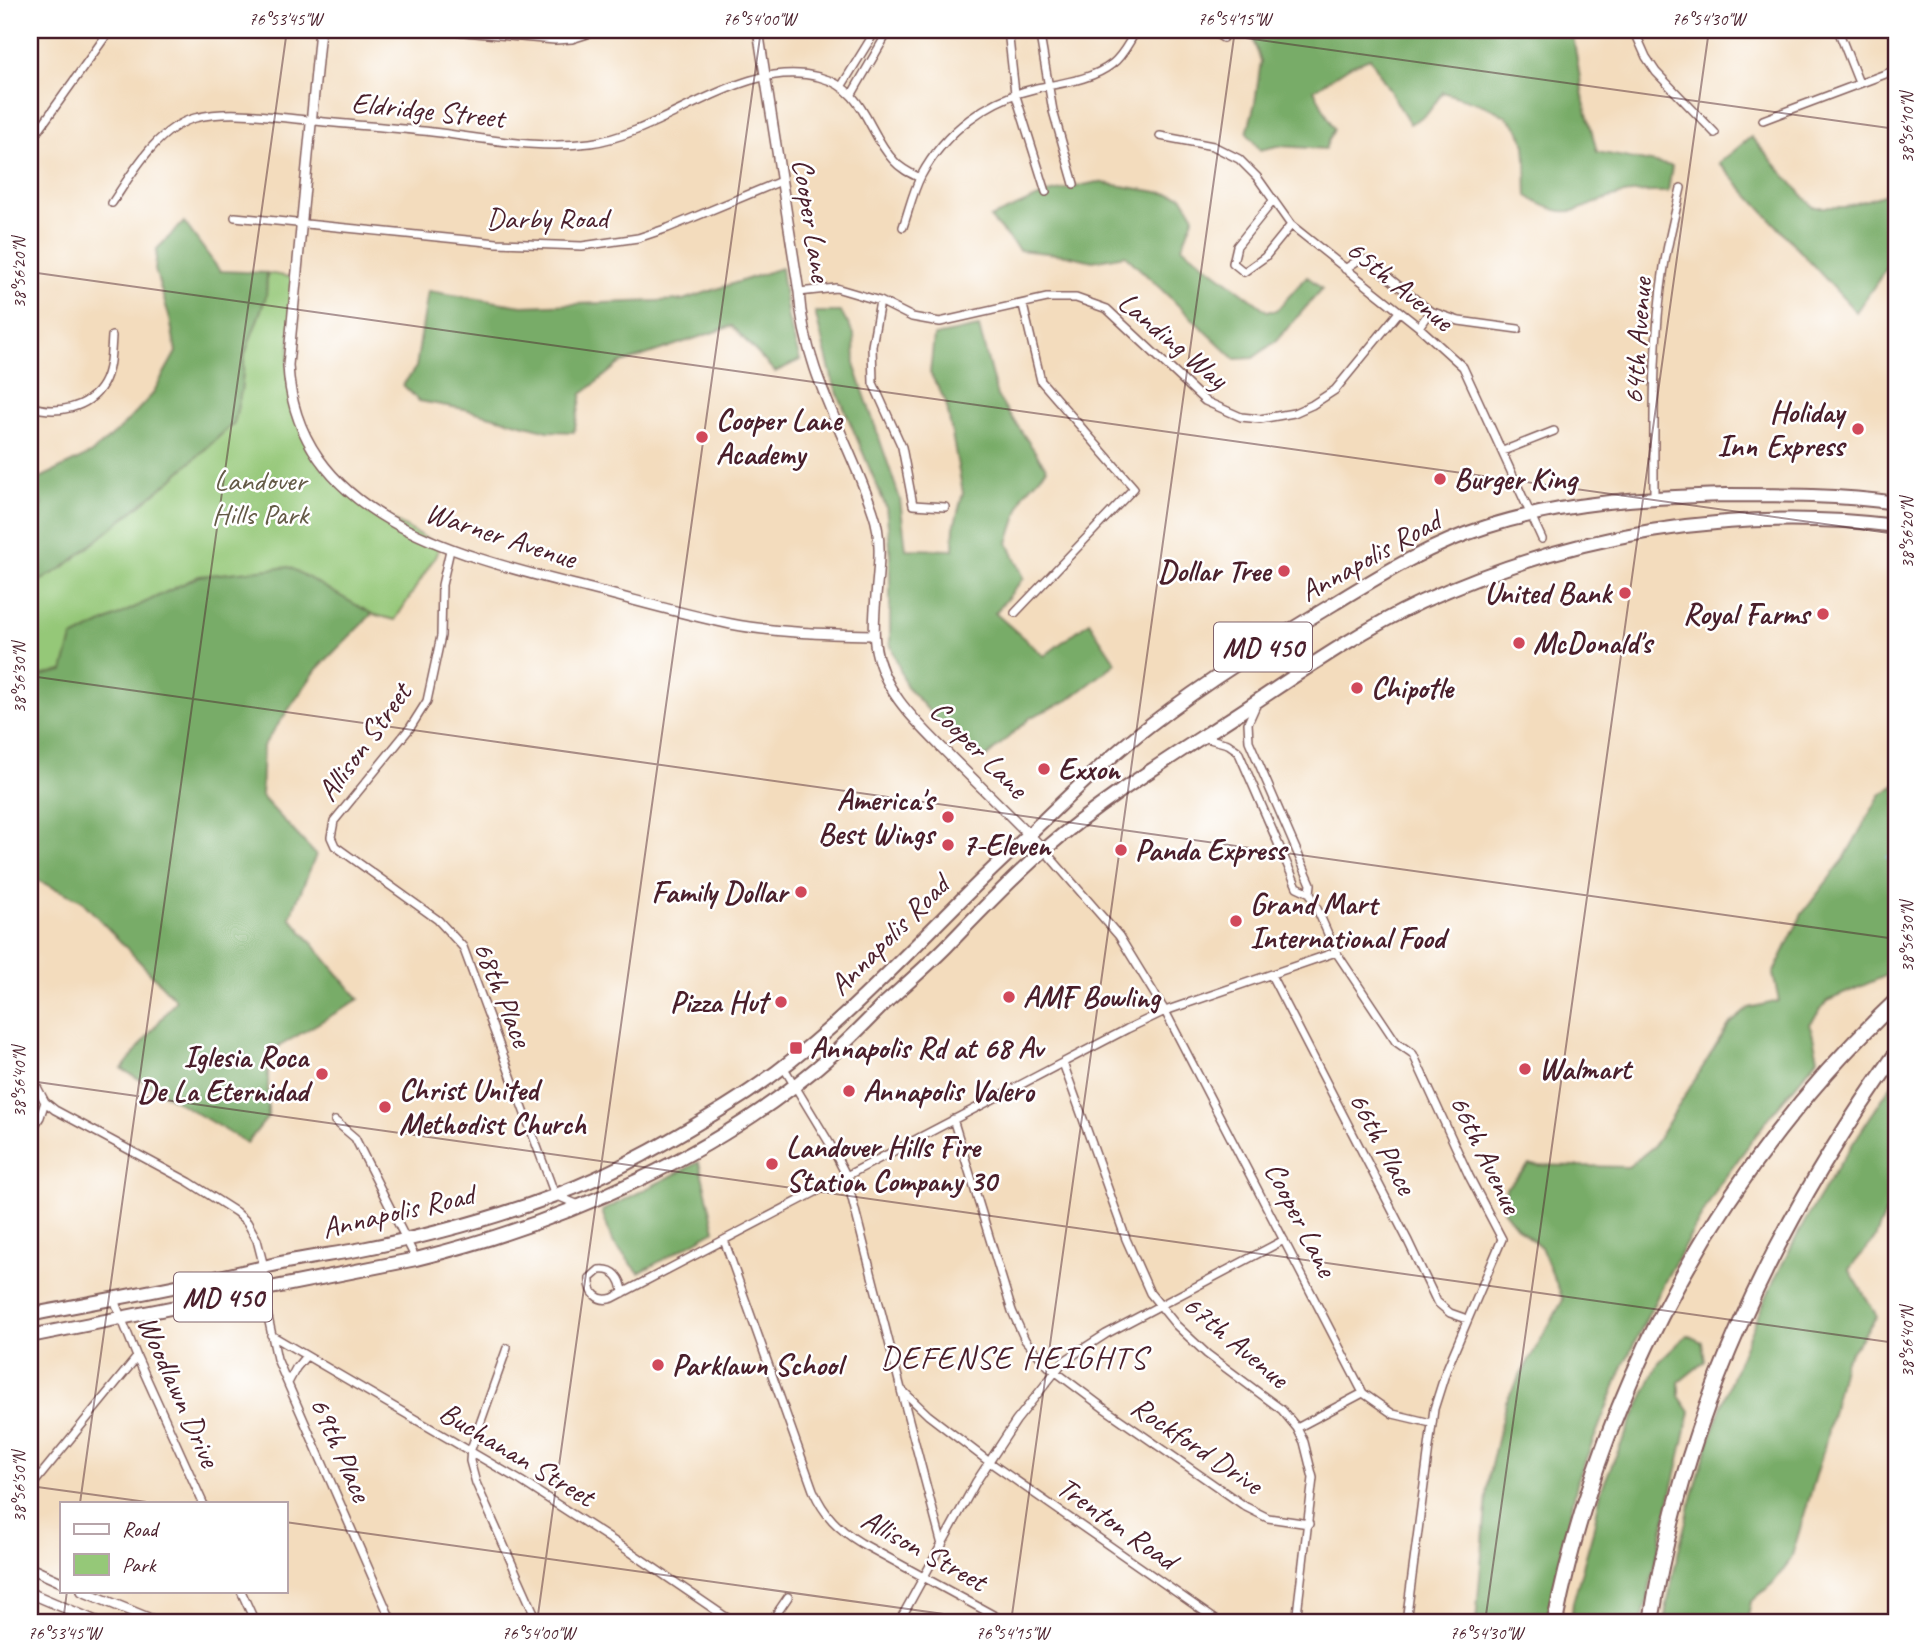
<svg xmlns="http://www.w3.org/2000/svg" width="1926" height="1652" font-family="Caveat,sans-serif">
<style>
.green{fill:#95c878;stroke:#707452;stroke-width:2}
.forest{fill:#78ac68;stroke:#61664a;stroke-width:2}
.lines{fill:none;stroke-linecap:round;stroke-linejoin:round}
.stream{stroke:#77b2e9;stroke-width:2.5}
.minor-casing{stroke:#85615e;stroke-width:10}
.tertiary-casing{stroke:#85615e;stroke-width:12}
.primary-casing{stroke:#85615e;stroke-width:16}
.motorway-casing{stroke:#85615e;stroke-width:18}
.minor{stroke:#fff;stroke-width:7}
.tertiary{stroke:#fff;stroke-width:9}
.primary{stroke:#fff;stroke-width:12}
.motorway{stroke:#fff;stroke-width:14}
.ticks{fill:none;stroke:#4a1f2b;stroke-width:2;stroke-opacity:0.45}
.poi-dot{fill:#d1495b;stroke:#fff;stroke-width:2.5}
.labels{text-anchor:middle;dominant-baseline:central;stroke-width:5;stroke-linejoin:round;paint-order:stroke}
.shield{fill:#fff;stroke:#80626b;stroke-width:2}
.shield-label{font-size:28px;font-weight:bold;fill:#4a1f2b}
.street-label{font-size:30px;fill:#4a1f2b;stroke:#fff}
.poi-label{font-size:30px;font-weight:bold;fill:#4a1f2b;stroke:#fff;text-anchor:start}
.park-label{font-size:30px;fill:#645a46;stroke:#fff}
.neighbourhood-label{font-size:32px;letter-spacing:2px;fill:#4a1f2b;stroke:#fff}
.neatline{fill:none;stroke:#4a1f2b;stroke-width:2.5}
.ticks-label{font-size:18px;text-anchor:middle;fill:#4a1f2b}
</style>
<rect width="100%" height="100%" fill="#fff"/>
<filter id="ink" filterUnits="userSpaceOnUse"><feTurbulence type="fractalNoise" baseFrequency=".0143" numOctaves="2"/><feDisplacementMap in="SourceGraphic" scale="14" xChannelSelector="R" yChannelSelector="G"/><feConvolveMatrix kernelMatrix="1 2 1 2 8 2 1 2 1" color-interpolation-filters="sRGB"/></filter>
<filter id="wash" filterUnits="userSpaceOnUse"><feTurbulence type="fractalNoise" baseFrequency=".00686" numOctaves="4" result="noise"/><feDisplacementMap in="SourceGraphic" scale="28" xChannelSelector="R" yChannelSelector="G"/><feGaussianBlur stdDeviation="1.57" result="paint"/><feColorMatrix in="noise" values="0 0 0 0 0 0 0 0 0 0 0 0 0 0 0 0 0 1.4 0 .05"/><feComposite in="paint" operator="in"/></filter>
<g filter="url(#wash)">
<rect width="100%" height="100%" fill="#f3dcbd"/>
<!-- green -->
<path class="green" d="M 267,273 L 296,278 L 288,365 L 292,399 L 327,469 L 369,507 L 440,546 L 435,557 L 395,620 L 372,614 L 289,567 L 63,671 L 30,678 L 30,587 L 171,480 L 234,423 L 241,391 L 245,354 L 266,296 Z"/>
<!-- forest -->
<path class="forest" d="M 1249,30 L 1572,30 L 1584,102 L 1597,152 L 1672,166 L 1668,192 C 1654,192 1638,191 1624,194 C 1580,203 1574,227 1527,196 C 1526,180 1527,162 1525,146 C 1519,109 1473,103 1443,92 L 1427,114 L 1410,124 L 1370,58 L 1350,66 L 1314,90 L 1334,129 L 1325,149 L 1278,146 L 1260,150 L 1247,133 L 1255,103 L 1261,61 Z
M 1751,137 L 1813,207 L 1844,207 L 1896,191 L 1896,255 L 1856,312 L 1719,163 Z
M 1097,182 L 1182,196 L 1194,216 L 1182,247 L 1267,311 L 1276,311 L 1307,276 L 1322,289 L 1276,341 L 1253,358 L 1235,359 L 1125,255 L 1093,261 L 1066,255 L 1019,250 L 990,218 L 1048,193 Z
M 184,222 L 220,271 L 267,273 L 266,296 L 245,354 L 241,391 L 234,423 L 171,480 L 64,567 L 30,587 L 30,529 L 43,504 L 30,488 L 30,483 L 90,454 L 119,430 L 152,395 L 176,352 L 170,319 L 155,270 L 157,249 Z
M 781,268 L 788,319 L 800,360 L 775,372 L 732,326 L 619,364 L 582,394 L 574,432 L 548,431 L 464,409 L 419,401 L 403,385 L 416,367 L 428,291 L 522,306 L 683,300 Z
M 815,312 L 841,312 L 854,334 L 855,367 L 900,499 L 906,549 L 953,550 L 954,527 L 963,493 L 946,402 L 930,373 L 934,336 L 979,327 L 997,396 L 1047,469 L 1024,494 L 1008,543 L 1024,578 L 995,613 L 1044,656 L 1089,622 L 1116,663 L 1069,700 L 1031,717 L 983,760 L 940,723 L 906,686 L 890,643 L 890,545 L 886,507 L 833,382 Z
M 289,567 L 372,614 L 317,669 L 263,746 L 261,796 L 316,855 L 290,917 L 359,999 L 268,1053 L 268,1117 L 247,1143 L 122,1069 L 176,1000 L 81,900 L 30,877 L 30,678 L 63,671 L 72,638 L 199,576 Z
M 1896,785 L 1896,969 L 1890,974 L 1827,1001 L 1810,1024 L 1818,1058 L 1767,1120 L 1718,1187 L 1668,1275 L 1624,1364 L 1578,1479 L 1546,1622 L 1476,1622 L 1489,1474 L 1506,1401 L 1563,1300 L 1541,1247 L 1518,1228 L 1503,1210 L 1506,1188 L 1529,1165 L 1628,1167 L 1653,1147 L 1729,1025 L 1749,1008 L 1779,1001 L 1773,974 L 1802,914 L 1844,859 L 1880,795 Z
M 1896,1078 L 1896,1194 L 1891,1201 L 1874,1240 L 1849,1269 L 1877,1316 L 1844,1362 L 1823,1452 L 1791,1559 L 1773,1583 L 1751,1602 L 1747,1622 L 1664,1622 C 1688,1488 1732,1357 1797,1236 C 1826,1182 1862,1130 1896,1078 Z
M 699,1162 L 715,1230 L 639,1273 L 612,1241 L 602,1211 Z
M 1687,1335 L 1702,1342 L 1705,1361 L 1679,1382 L 1679,1396 L 1690,1412 L 1642,1622 L 1571,1622 L 1573,1602 L 1593,1531 L 1601,1491 L 1613,1462 L 1659,1362 Z"/>
<g class="lines">
<!-- stream -->
<path class="stream" d="M 1888,857 L 1896,859"/>
</g>
</g>
<g filter="url(#ink)">
<g class="lines">
<defs>
<path id="minor" d="M 441,30 L 555,40 L 572,39 L 600,30
M 1008,30 L 1015,93 L 1046,192
M 1039,30 L 1053,111 L 1074,184
M 1210,30 L 1223,38
M 1634,30 L 1646,57 L 1656,72 L 1715,133
M 1838,30 L 1859,83
M 841,87 L 876,30
M 852,94 L 889,30
M 1763,120 L 1896,70
M 1160,136 L 1213,146 L 1239,159 L 1257,177 L 1291,225 L 1419,327 L 1463,367 L 1542,539
M 30,142 L 110,30
M 1273,201 L 1237,246 L 1233,263 L 1244,272 L 1265,257 L 1291,225
M 112,203 C 133,172 157,128 195,118 C 231,109 270,117 306,120 C 348,125 390,127 432,132 C 483,138 538,150 590,143 C 666,133 741,57 819,77 C 866,89 866,131 894,161 C 901,169 910,173 920,178
M 235,217 L 497,243 L 582,246 L 638,238 L 668,228 L 781,181
M 903,227 C 909,210 913,191 921,176 C 945,131 988,99 1037,88 C 1061,83 1092,80 1112,64 C 1124,55 1129,41 1137,30
M 1345,269 L 1360,259 L 1368,261 L 1430,311 L 1459,321 L 1518,329
M 799,292 L 836,288 L 880,301 L 912,317 L 940,322 L 1047,298 L 1076,298 L 1107,309 L 1205,401 L 1241,417 L 1260,419 L 1294,413 L 1312,405 L 1335,390 L 1399,312
M 880,301 L 872,346 L 873,383 L 902,447 L 913,505 L 945,507
M 1419,327 L 1430,311
M 30,406 C 55,415 89,409 103,384 C 111,370 111,351 112,336
M 1503,451 L 1554,431
M 1654,498 C 1654,421 1652,343 1664,267 C 1668,241 1675,214 1681,188
M 450,550 L 442,585 L 441,636 L 427,701 L 410,728 L 334,821 L 331,837 L 335,846 L 438,920 L 463,947 L 555,1195 L 579,1205
M 1015,613 L 1134,488 L 1041,381 L 1023,305
M 1257,703 L 1248,723 L 1249,741 L 1311,884 L 1310,893 L 1336,952 L 1396,1042 L 1413,1054 L 1469,1176 L 1502,1239 L 1446,1371 L 1434,1409 L 1406,1622
M 1202,737 L 1228,744 L 1238,751 L 1297,887 L 1310,893
M 1044,850 L 1119,936 L 1165,1011 L 1363,1393 L 1393,1414 L 1431,1423
M 1271,975 L 1407,1239 L 1437,1302 L 1450,1313 L 1467,1319
M 1063,1063 L 1126,1239 L 1150,1293 L 1176,1325 L 1207,1354 L 1282,1410 L 1297,1428 L 1304,1442 L 1313,1478 L 1296,1622
M 784,1068 L 830,1144 L 846,1175 L 901,1389 L 928,1415 L 988,1461 L 1219,1622
M 30,1074 L 45,1102 L 55,1110 L 189,1182 L 236,1212 L 247,1222 L 257,1240 L 264,1267 L 262,1289 L 277,1359 L 392,1622
M 953,1119 L 1012,1311 L 1025,1340 L 1048,1366 L 1105,1409 L 1246,1507 L 1268,1518 L 1309,1524
M 335,1121 L 355,1138 L 416,1259
M 30,1133 L 40,1117 L 45,1102
M 724,1240 L 813,1490 C 824,1515 838,1529 861,1543 L 1006,1622
M 623,1293 C 622,1278 614,1268 599,1270 L 590,1278 C 589,1293 598,1303 613,1298 L 1127,1029 L 1165,1011 L 1336,952
M 113,1297 L 137,1357 L 203,1503
M 271,1335 L 521,1481 L 632,1553 L 733,1622
M 507,1348 L 471,1449 L 470,1461 L 476,1483 L 538,1622
M 288,1383 L 296,1368 L 306,1356
M 901,1390 L 942,1545
M 1297,1428 L 1363,1393
M 30,1488 L 137,1357
M 241,1591 L 255,1622
M 771,1622 L 788,1597
M 899,1622 L 976,1482 L 1016,1421 L 1064,1361 L 1106,1334 L 1284,1240"/>
<path id="tertiary" d="M 320,30 L 288,365 C 295,520 465,557 587,588 C 635,600 682,614 731,624 C 778,633 827,634 874,635
M 758,30 L 799,292 C 804,372 848,438 873,512 C 888,553 870,601 875,644 C 882,694 921,726 954,760 C 984,790 1015,820 1044,850
M 30,1568 L 61,1582
M 82,1591 L 158,1622
M 30,1593 L 98,1622"/>
<path id="primary" d="M 30,1315 C 109,1299 190,1285 268,1266 C 299,1258 331,1255 362,1249 C 428,1236 493,1219 556,1195 C 615,1173 671,1140 725,1107 C 832,1042 911,946 1001,861 C 1050,815 1097,766 1150,725 C 1208,680 1272,641 1335,603 C 1384,573 1431,544 1486,527 C 1563,502 1647,497 1727,495 C 1783,495 1841,495 1896,503
M 30,1336 L 416,1259 C 563,1223 721,1154 834,1053 C 851,1038 867,1021 883,1005 C 904,986 926,967 946,947 C 978,914 1009,881 1043,851 C 1104,798 1172,757 1239,713 C 1298,674 1357,632 1421,602 C 1573,533 1731,506 1896,526"/>
<path id="motorway" d="M 1555,1622 C 1602,1385 1721,1167 1896,1001
M 1651,1622 C 1683,1416 1775,1223 1896,1054"/>
</defs>
<!-- minor casing -->
<use href="#minor" class="minor-casing"/>
<!-- tertiary casing -->
<use href="#tertiary" class="tertiary-casing"/>
<!-- primary casing -->
<use href="#primary" class="primary-casing"/>
<!-- motorway casing -->
<use href="#motorway" class="motorway-casing"/>
<!-- minor -->
<use href="#minor" class="minor"/>
<!-- tertiary -->
<use href="#tertiary" class="tertiary"/>
<!-- primary -->
<use href="#primary" class="primary"/>
<!-- motorway -->
<use href="#motorway" class="motorway"/>
</g>
</g>
<!-- ticks -->
<path class="ticks" d="M 1188,30 L 1896,129M 30,272 L 1896,534M 30,676 L 1896,939M 30,1081 L 1896,1343M 30,1486 L 154,1503M 80,1503 L 287,30M 285,1522 L 1001,1622M 63,1622 L 67,1591M 537,1622 L 761,30M 1011,1622 L 1235,30M 1485,1622 L 1709,30"/>
<!-- markers -->
<g class="poi-dot">
<circle cx="1858" cy="429" r="7"/>
<circle cx="702" cy="437" r="7"/>
<circle cx="1440" cy="479" r="7"/>
<circle cx="1284" cy="571" r="7"/>
<circle cx="1625" cy="593" r="7"/>
<circle cx="1823" cy="614" r="7"/>
<circle cx="1519" cy="643" r="7"/>
<circle cx="1357" cy="688" r="7"/>
<circle cx="1044" cy="769" r="7"/>
<circle cx="948" cy="817" r="7"/>
<circle cx="948" cy="845" r="7"/>
<circle cx="1121" cy="850" r="7"/>
<circle cx="801" cy="892" r="7"/>
<circle cx="1236" cy="921" r="7"/>
<circle cx="1009" cy="997" r="7"/>
<circle cx="781" cy="1002" r="7"/>
<rect x="789" y="1041" width="14" height="14" rx="3.5"/>
<circle cx="1525" cy="1069" r="7"/>
<circle cx="322" cy="1074" r="7"/>
<circle cx="849" cy="1091" r="7"/>
<circle cx="385" cy="1107" r="7"/>
<circle cx="772" cy="1164" r="7"/>
<circle cx="658" cy="1365" r="7"/>
</g>
<g class="labels">
<!-- shield labels -->
<g class="shield">
<rect x="1214" y="622.5" width="98" height="49" rx="5"/>
<rect x="174" y="1272.5" width="98" height="49" rx="5"/>
</g>
<g class="shield-label">
<text x="1263" y="647">MD 450</text>
<text x="223" y="1297">MD 450</text>
</g>
<!-- street labels -->
<g class="street-label">
<text transform="translate(428 110) rotate(6)">Eldridge Street</text>
<text x="547" y="218">Darby Road</text>
<text transform="translate(812 220) rotate(81)">Cooper Lane</text>
<text transform="translate(1400 285) rotate(39)">65th Avenue</text>
<text transform="translate(1173 340) rotate(40)">Landing Way</text>
<text transform="translate(1637 341) rotate(-86)">64th Avenue</text>
<text transform="translate(501 535) rotate(18)">Warner Avenue</text>
<text transform="translate(1370 556) rotate(-29)">Annapolis Road</text>
<text transform="translate(364 742) rotate(-54)">Allison Street</text>
<text transform="translate(979 749) rotate(45)">Cooper Lane</text>
<text transform="translate(889 935) rotate(-45)">Annapolis Road</text>
<text transform="translate(503 994) rotate(68)">68th Place</text>
<text transform="translate(1383 1143) rotate(62)">66th Place</text>
<text transform="translate(1486 1154) rotate(64)">66th Avenue</text>
<text transform="translate(398 1211) rotate(-13)">Annapolis Road</text>
<text transform="translate(1301 1219) rotate(63)">Cooper Lane</text>
<text transform="translate(1236 1341) rotate(40)">67th Avenue</text>
<text transform="translate(179 1391) rotate(66)">Woodlawn Drive</text>
<text transform="translate(1197 1445) rotate(34)">Rockford Drive</text>
<text transform="translate(341 1449) rotate(66)">69th Place</text>
<text transform="translate(517 1454) rotate(31)">Buchanan Street</text>
<text transform="translate(1117 1523) rotate(35)">Trenton Road</text>
<text transform="translate(924 1550) rotate(29)">Allison Street</text>
</g>
<!-- poi labels -->
<g class="poi-label">
<text x="1844" y="412" text-anchor="end">Holiday<tspan x="1844" dy="34">Inn Express</tspan></text>
<text x="716" y="420">Cooper Lane<tspan x="716" dy="34">Academy</tspan></text>
<text x="1454" y="479">Burger King</text>
<text x="1270" y="571" text-anchor="end">Dollar Tree</text>
<text x="1611" y="593" text-anchor="end">United Bank</text>
<text x="1809" y="614" text-anchor="end">Royal Farms</text>
<text x="1533" y="643">McDonald's</text>
<text x="1371" y="688">Chipotle</text>
<text x="1058" y="769">Exxon</text>
<text x="934" y="800" text-anchor="end">America's<tspan x="934" dy="34">Best Wings</tspan></text>
<text x="962" y="845">7-Eleven</text>
<text x="1135" y="850">Panda Express</text>
<text x="787" y="892" text-anchor="end">Family Dollar</text>
<text x="1250" y="904">Grand Mart<tspan x="1250" dy="34">International Food</tspan></text>
<text x="1023" y="997">AMF Bowling</text>
<text x="767" y="1002" text-anchor="end">Pizza Hut</text>
<text x="810" y="1048">Annapolis Rd at 68 Av</text>
<text x="308" y="1057" text-anchor="end">Iglesia Roca<tspan x="308" dy="34">De La Eternidad</tspan></text>
<text x="1539" y="1069">Walmart</text>
<text x="399" y="1090">Christ United<tspan x="399" dy="34">Methodist Church</tspan></text>
<text x="863" y="1091">Annapolis Valero</text>
<text x="786" y="1147">Landover Hills Fire<tspan x="786" dy="34">Station Company 30</tspan></text>
<text x="672" y="1365">Parklawn School</text>
</g>
<!-- park labels -->
<g class="park-label">
<text x="260" y="480">Landover<tspan x="260" dy="34">Hills Park</tspan></text>
</g>
<!-- neighbourhood labels -->
<g class="neighbourhood-label">
<text x="1014" y="1357">DEFENSE HEIGHTS</text>
</g>
</g>
<!-- margin -->
<rect width="1926" height="1652" fill="none" stroke="#fff" stroke-width="77"/>
<!-- legend -->
<rect x="60" y="1502" width="228" height="91" fill="#ffffff" stroke="#b7a5aa" stroke-width="2"/>
<rect x="74" y="1524" width="35" height="10" fill="#ffffff" stroke="#b7a5aa" stroke-width="2"/>
<text x="122" y="1536" font-size="21" fill="#4a1f2b">Road</text>
<rect x="74" y="1554" width="35" height="21" fill="#95c878" stroke="#b7a5aa" stroke-width="2"/>
<text x="122" y="1572" font-size="21" fill="#4a1f2b">Park</text>
<rect x="38" y="38" width="1850" height="1576" class="neatline"/>
<g class="ticks-label">
<text x="285" y="25">76°53'45"W</text>
<text x="759" y="25">76°54'00"W</text>
<text x="1234" y="25">76°54'15"W</text>
<text x="1708" y="25">76°54'30"W</text>
<text transform="translate(1907 128) rotate(-90)" y="6">38°56'10"N</text>
<text transform="translate(19 273) rotate(-90)" y="6">38°56'20"N</text>
<text transform="translate(1907 533) rotate(-90)" y="6">38°56'20"N</text>
<text transform="translate(19 678) rotate(-90)" y="6">38°56'30"N</text>
<text transform="translate(1907 937) rotate(-90)" y="6">38°56'30"N</text>
<text transform="translate(19 1082) rotate(-90)" y="6">38°56'40"N</text>
<text transform="translate(1907 1342) rotate(-90)" y="6">38°56'40"N</text>
<text transform="translate(19 1487) rotate(-90)" y="6">38°56'50"N</text>
<text x="64" y="1639">76°53'45"W</text>
<text x="538" y="1639">76°54'00"W</text>
<text x="1012" y="1639">76°54'15"W</text>
<text x="1486" y="1639">76°54'30"W</text>
</g>
</svg>
